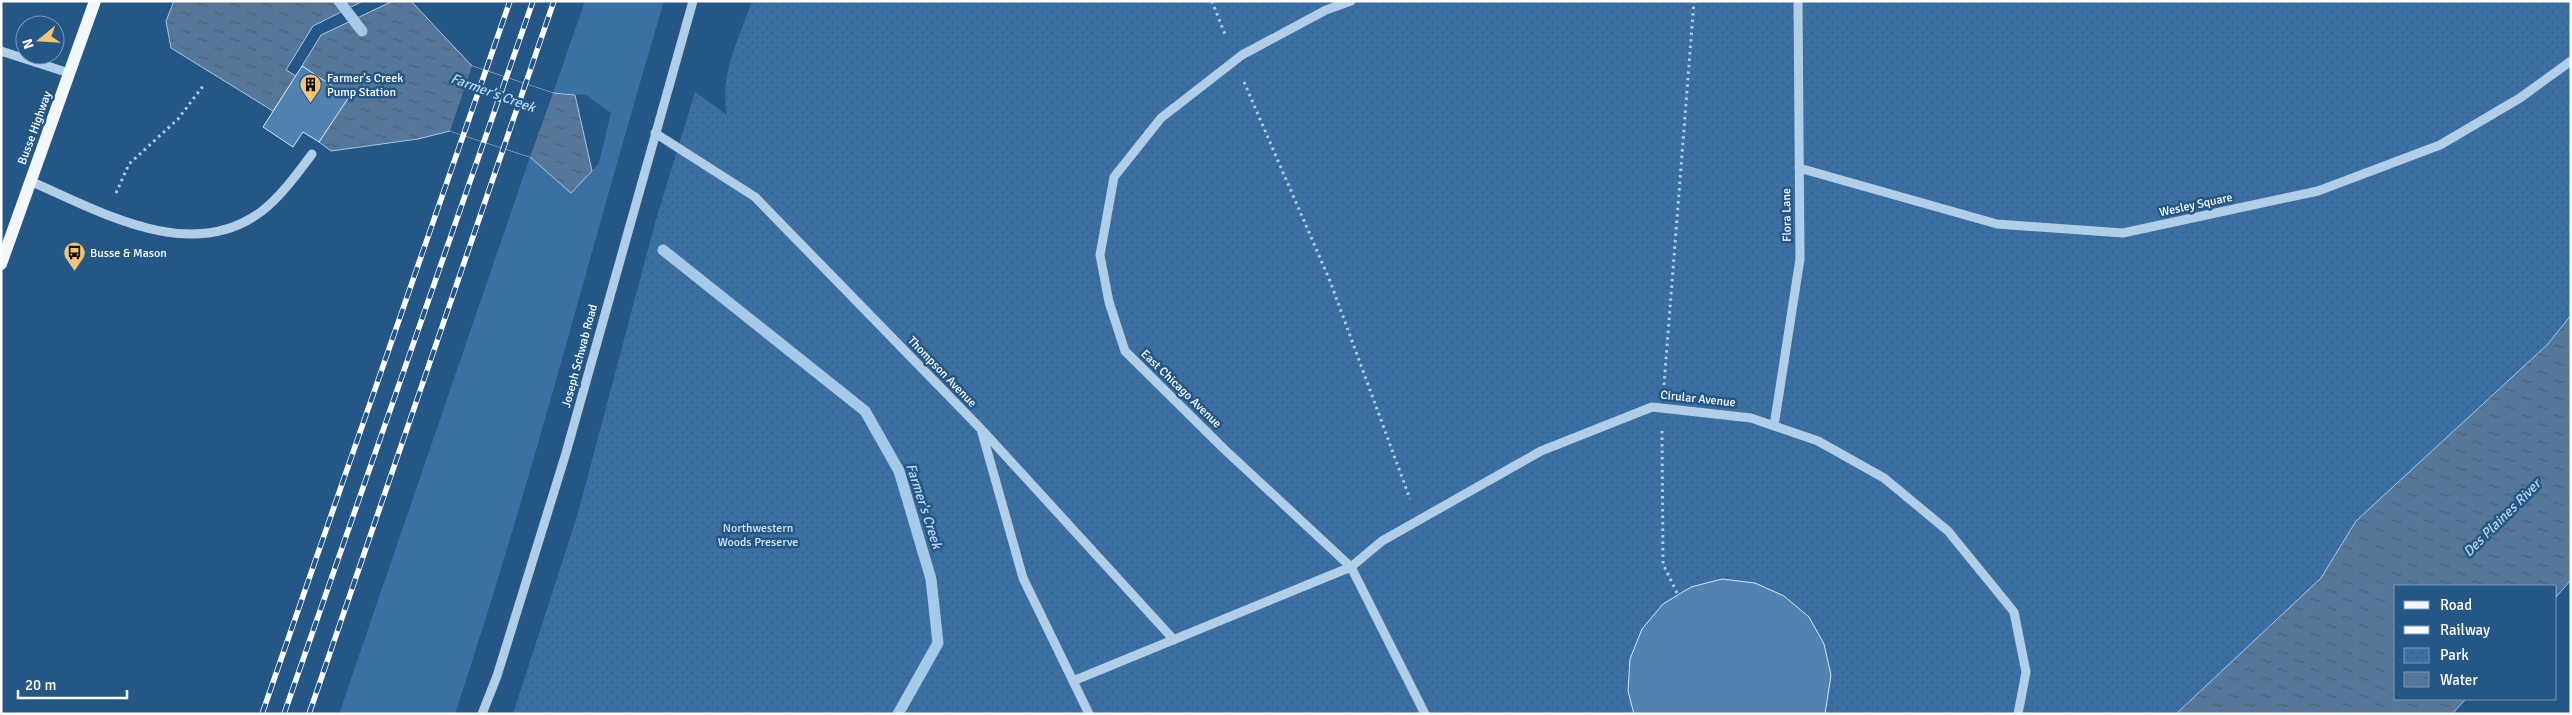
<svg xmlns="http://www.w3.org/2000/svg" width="2572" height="715" font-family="Signika,sans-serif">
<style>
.grass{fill:#3a70a3}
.park{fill:url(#park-dots)}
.water{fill:url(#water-ripples);stroke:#a4c9e9}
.pier{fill:#255786}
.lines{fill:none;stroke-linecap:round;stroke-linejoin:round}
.stream{stroke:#a4c9e9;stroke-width:11}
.building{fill:#5282b0;stroke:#d4e6f7}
.path{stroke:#b0cee8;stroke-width:3;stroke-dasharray:2.5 4;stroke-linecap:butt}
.minor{stroke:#b0cee8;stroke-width:9}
.major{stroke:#f2f8fe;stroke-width:12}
.rail-casing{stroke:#fff;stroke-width:5.5}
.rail{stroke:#255786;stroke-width:4;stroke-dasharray:11;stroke-linecap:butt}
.labels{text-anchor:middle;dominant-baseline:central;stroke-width:5;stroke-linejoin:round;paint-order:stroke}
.poi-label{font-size:12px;fill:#fff;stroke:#255786;text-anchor:start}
.street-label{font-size:12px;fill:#fff;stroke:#255786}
.park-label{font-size:12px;fill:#d4e6f7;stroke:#255786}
.water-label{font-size:14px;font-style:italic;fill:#bcd7f0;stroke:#255786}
</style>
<defs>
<pattern id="park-dots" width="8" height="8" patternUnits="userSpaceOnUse" patternTransform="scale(1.25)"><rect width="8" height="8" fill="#3a70a3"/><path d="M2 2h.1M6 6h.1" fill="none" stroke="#455a6f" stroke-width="1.8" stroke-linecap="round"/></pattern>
<pattern id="water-ripples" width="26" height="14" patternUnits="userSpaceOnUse" patternTransform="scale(1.25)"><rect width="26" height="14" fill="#579"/><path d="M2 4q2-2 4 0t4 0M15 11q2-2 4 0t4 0" fill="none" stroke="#505f6f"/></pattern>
</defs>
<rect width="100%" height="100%" fill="#255786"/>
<!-- grass -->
<path class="grass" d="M 585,1 L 664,1 C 593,239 533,479 455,714 L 339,714 L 530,157 L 571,193 L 599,163 L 611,113 L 586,95 L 553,93 Z"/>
<!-- park -->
<path class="park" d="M 752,1 L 2571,1 L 2571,315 L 2548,344 L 2356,521 L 2321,578 L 2176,714 L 513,714 L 578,513 L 655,223 L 695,92 L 727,115 C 719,76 739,38 752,1 Z"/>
<!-- water -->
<path class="water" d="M 174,1 L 363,1 L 313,26 L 286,70 L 296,76 L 273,111 L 171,48 L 166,21 Z
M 393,1 L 411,1 L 472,66 L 553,93 L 575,95 L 592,171 L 571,193 L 530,157 L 450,131 L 418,139 L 331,151 L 319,142 L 348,97 L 302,66 L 321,35 Z
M 2571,315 L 2571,580 L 2556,597 L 2556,586 L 2396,586 L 2396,699 L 2466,699 L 2452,714 L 2176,714 L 2321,578 L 2356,521 L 2548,344 Z"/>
<!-- pier -->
<path class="pier" d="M 472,66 L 553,93 L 530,157 L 450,131 Z"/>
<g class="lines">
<!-- stream -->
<path class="stream" d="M 339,1 L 362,31
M 663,250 L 865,411 L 899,471 L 931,579 L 938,643 L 898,714"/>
</g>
<!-- building -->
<path class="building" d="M 302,66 L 349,97 L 319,142 L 303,132 L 293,147 L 263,127 Z
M 1722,579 L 1755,583 L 1784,596 L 1809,617 L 1824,644 L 1831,675 L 1825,714 L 1634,714 L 1628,691 L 1630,659 L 1642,629 L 1663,604 L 1691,587 Z"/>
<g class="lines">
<!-- path -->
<path class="path" d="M 1212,1 L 1226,37
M 1244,82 L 1330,281 L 1410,499
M 116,193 L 129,164 L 178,119 L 203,86
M 1664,385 L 1694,1
M 1662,431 L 1663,564 L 1678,595"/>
<!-- minor -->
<path class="minor" d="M 1351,1 L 1326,10 L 1242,55 L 1161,118 L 1114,177 L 1100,255 L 1109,302 L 1125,351 L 1223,448 L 1351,567 L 1425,714
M 1,51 L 69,73
M 655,133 L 755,197 L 981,429 L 1023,578 L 1089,714
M 1799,168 L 1997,224 L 2123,233 L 2318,191 L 2440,145 L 2520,98 L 2571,61
M 30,181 C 99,211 191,265 262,211 C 282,195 297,174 312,154
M 1774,426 L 1800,259 L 1798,1
M 983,431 L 1174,640
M 1073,681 L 1351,567 L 1382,541 L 1541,451 L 1652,407 L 1751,418 L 1818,441 L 1884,478 L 1948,531 L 2014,612 L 2026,672 L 2018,714
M 482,714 L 497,676 L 566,453 L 693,1"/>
<!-- major -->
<path class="major" d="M 1,264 L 95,1"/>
<defs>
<path id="rail" d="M 262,714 L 510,1
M 284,714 L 533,1
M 309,714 L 554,1"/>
</defs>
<!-- rail casing -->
<use href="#rail" class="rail-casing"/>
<!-- rail -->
<use href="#rail" class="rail"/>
</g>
<!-- icons -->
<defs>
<symbol id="building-pin" viewBox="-11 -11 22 30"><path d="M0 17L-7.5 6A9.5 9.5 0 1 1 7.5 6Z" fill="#f2c574" stroke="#255786"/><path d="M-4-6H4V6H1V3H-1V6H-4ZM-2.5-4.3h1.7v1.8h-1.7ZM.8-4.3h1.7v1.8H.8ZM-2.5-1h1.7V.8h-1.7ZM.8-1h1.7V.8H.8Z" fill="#111"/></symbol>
<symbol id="bus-pin" viewBox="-11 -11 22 30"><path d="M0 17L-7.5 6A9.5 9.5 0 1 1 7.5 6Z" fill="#f2c574" stroke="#255786"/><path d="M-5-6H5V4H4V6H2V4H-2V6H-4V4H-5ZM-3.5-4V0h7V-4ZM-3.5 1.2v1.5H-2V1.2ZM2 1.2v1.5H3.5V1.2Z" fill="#111"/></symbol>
</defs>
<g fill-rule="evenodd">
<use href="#building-pin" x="298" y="72" width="25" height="34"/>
<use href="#bus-pin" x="62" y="240" width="25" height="34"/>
</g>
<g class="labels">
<!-- poi labels -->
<g class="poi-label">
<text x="327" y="78">Farmer's Creek<tspan x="327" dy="14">Pump Station</tspan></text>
<text x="90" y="253">Busse &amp; Mason</text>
</g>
<!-- street labels -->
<g class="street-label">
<text transform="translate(35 128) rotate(-70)">Busse Highway</text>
<text transform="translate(2196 205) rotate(-12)">Wesley Square</text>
<text transform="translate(1787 215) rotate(-91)">Flora Lane</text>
<text transform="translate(580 356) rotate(-75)">Joseph Schwab Road</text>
<text transform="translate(942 372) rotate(46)">Thompson Avenue</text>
<text transform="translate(1181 389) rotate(44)">East Chicago Avenue</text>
<text transform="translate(1698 399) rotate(6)">Cirular Avenue</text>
</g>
<!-- park labels -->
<g class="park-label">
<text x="758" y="528">Northwestern<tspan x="758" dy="14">Woods Preserve</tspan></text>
</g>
<!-- water labels -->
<g class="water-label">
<text transform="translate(493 93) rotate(20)">Farmer's Creek</text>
<text transform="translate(924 506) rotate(72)">Farmer's Creek</text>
<text transform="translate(2502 518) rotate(-45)">Des Plaines River</text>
</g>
</g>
<!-- border -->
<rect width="2572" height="715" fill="none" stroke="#ffffff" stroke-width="5"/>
<!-- legend -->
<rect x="2394" y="585" width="162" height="115" fill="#255786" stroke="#7c9ab6"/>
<rect x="2404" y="601" width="25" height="8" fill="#f2f8fe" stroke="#7c9ab6"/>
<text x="2440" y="610" font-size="15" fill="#ffffff">Road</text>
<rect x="2404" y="626" width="25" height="8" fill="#ffffff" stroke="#7c9ab6"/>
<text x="2440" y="635" font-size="15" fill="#ffffff">Railway</text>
<rect x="2404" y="648" width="25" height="15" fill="url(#park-dots)" stroke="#7c9ab6"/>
<text x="2440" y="660" font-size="15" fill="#ffffff">Park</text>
<rect x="2404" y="672" width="25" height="15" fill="url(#water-ripples)" stroke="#7c9ab6"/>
<text x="2440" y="685" font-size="15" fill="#ffffff">Water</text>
<!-- north arrow -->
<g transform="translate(40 40) rotate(252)"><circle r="24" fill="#255786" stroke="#7c9ab6"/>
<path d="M0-4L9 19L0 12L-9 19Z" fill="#f2c574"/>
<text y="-8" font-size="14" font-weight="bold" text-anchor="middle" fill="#ffffff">N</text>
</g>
<!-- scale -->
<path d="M18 690v8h109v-8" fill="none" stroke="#ffffff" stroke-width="2.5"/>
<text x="25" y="690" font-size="15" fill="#ffffff" stroke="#255786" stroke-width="4" paint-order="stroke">20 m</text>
</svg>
